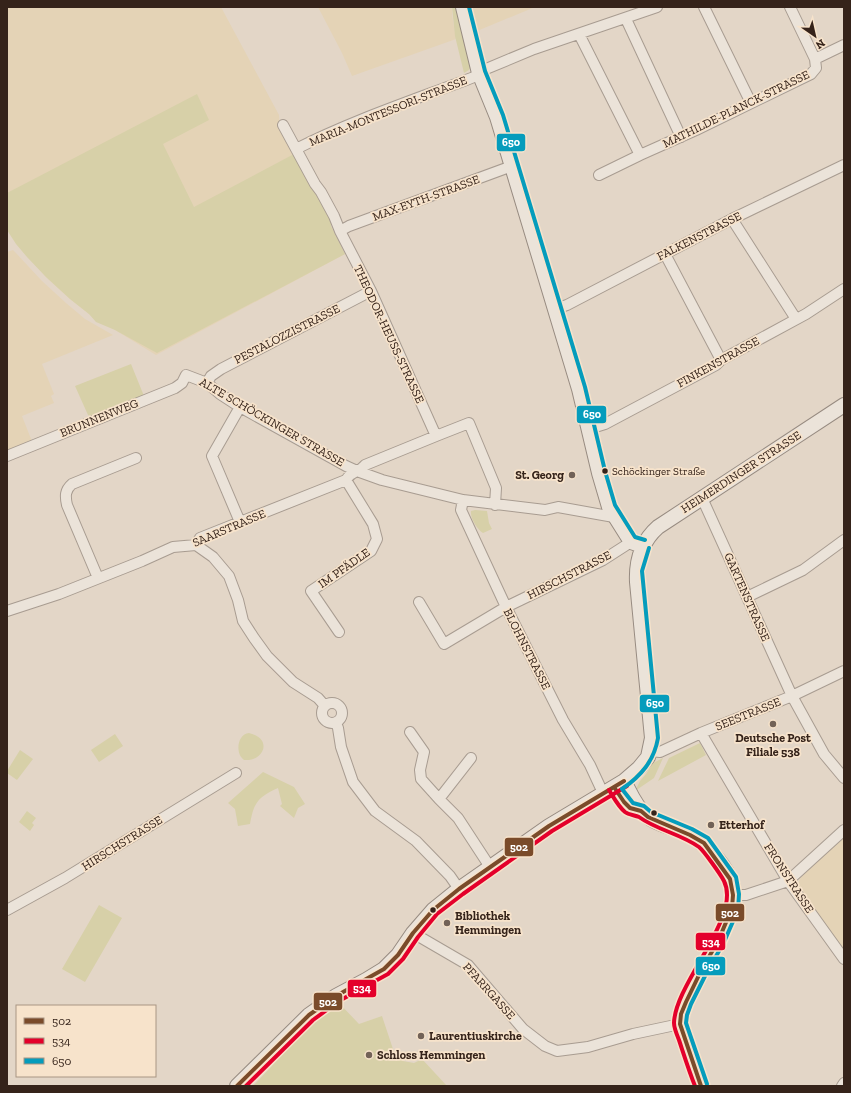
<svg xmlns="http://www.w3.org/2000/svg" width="851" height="1093" font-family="'Zilla Slab',serif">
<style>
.farmland{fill:#e4d3b6}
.green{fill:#d7d0a8}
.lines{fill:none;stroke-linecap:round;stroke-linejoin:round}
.minor-casing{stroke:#a89c91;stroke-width:12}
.secondary-casing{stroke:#978b81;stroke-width:16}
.minor{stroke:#ebe3d9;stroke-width:10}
.secondary{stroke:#ebe3d9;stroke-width:14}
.bus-1-casing{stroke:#f7e3cb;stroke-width:7}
.bus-2-casing{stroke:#f7e3cb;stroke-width:7}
.bus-3-casing{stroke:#f7e3cb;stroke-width:7}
.bus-1{stroke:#7a4b2a;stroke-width:4}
.bus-2{stroke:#e4002b;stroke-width:4}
.bus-3{stroke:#059cbc;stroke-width:4}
.bus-dot{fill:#35231a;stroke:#f7e3cb;stroke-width:1.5}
.poi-dot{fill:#726257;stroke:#f7e3cb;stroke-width:1.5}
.labels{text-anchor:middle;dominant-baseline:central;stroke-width:3.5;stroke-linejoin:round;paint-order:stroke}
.bus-label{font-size:11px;fill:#35231a;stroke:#f7e3cb;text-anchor:start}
.street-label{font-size:12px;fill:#35231a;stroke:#f7e3cb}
.poi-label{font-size:12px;font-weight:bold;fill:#35231a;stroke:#f7e3cb;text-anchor:start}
.line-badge{stroke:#f7e3cb;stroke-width:1.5}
.badge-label{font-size:11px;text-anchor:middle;font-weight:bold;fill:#fff}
</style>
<rect width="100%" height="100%" fill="#e3d6c7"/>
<!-- farmland -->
<path class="farmland" d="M 7,7 L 221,7 L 279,115 L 280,129 L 311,187 L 318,194 L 331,217 L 331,226 L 345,254 L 156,355 L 89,314 L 70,299 L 46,277 L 22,250 L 7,230 Z
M 318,7 L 452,7 L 452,15 L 456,39 L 352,76 L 342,53 Z
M 471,7 L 535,7 L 477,31 Z
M 13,250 L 15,252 L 42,281 L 66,303 L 85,319 L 113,335 L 42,364 L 54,394 L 51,396 L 54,403 L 22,416 L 33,444 L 7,454 L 7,252 Z
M 844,837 L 844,951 L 800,889 L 798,883 L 801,877 Z"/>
<!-- green -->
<path class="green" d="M 452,7 L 459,7 L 470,68 L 469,70 L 464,73 L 455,36 Z
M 197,94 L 209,120 L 163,144 L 194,207 L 294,154 L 311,188 L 318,194 L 331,217 L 331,226 L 345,254 L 157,353 L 115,330 L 96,322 L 89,314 L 70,299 L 46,277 L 27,257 L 16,244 L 7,230 L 7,193 Z
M 131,364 L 144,396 L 92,417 L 88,415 L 75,386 Z
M 475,510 L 487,511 L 489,523 L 492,529 L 483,533 C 477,529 470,518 471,511 Z
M 249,733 C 274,739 263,762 244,760 C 235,754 237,734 249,733 Z
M 115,734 L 123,746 L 99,762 L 91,750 Z
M 700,743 L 706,755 L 658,781 L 669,758 Z
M 20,750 L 33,759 L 17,780 L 7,773 L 7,771 Z
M 663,758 L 654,778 L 635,791 L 640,781 L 646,774 L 653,763 Z
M 263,772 L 294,787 L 305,804 L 298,808 L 294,818 L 280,806 L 282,804 L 278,788 C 258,797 254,802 250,824 L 238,826 L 235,809 L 228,803 Z
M 27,811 L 36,818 L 32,823 L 34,825 L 30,831 L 19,822 Z
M 99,905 L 122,918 L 85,982 L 62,969 Z
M 339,1003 L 359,1024 L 382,1016 L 394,1052 L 403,1061 L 414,1063 L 422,1059 L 447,1086 L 253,1086 L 320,1015 Z"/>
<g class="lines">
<defs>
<path id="minor" d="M 704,7 L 751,103
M 790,7 L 815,59
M 626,19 L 681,137
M 579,34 L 640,155 L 696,130 L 811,74 L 816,68 L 815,59 L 844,45
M 283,125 L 315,184 L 321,192 L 334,216 L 340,231 L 371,291 L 436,436 L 469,423 L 496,488 L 495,505
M 296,149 C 353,120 414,100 474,77 L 486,69 L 534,49 L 657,7
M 599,175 L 640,155
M 732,219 L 796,319
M 340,231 L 349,226 L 512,166
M 665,254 L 721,360
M 555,309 L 567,305 L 732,219 L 844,165
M 207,383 L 211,376 L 221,369 L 371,291
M 589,429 L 605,424 L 716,365 L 721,360 L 806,314 L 844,289
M 7,456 L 175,388 L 182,383 L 186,375 L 207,383 L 220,394 L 240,407 L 346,466 L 357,471 L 382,480 L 463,500 L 545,510 L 558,507 L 614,517
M 702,498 L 792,696 L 824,754 L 844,778
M 463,500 L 461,510 L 506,607 L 563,720 L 590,765 L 603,793
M 240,522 L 212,456 L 240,407
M 196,545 L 200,538 L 346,480 C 353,469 358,474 365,465 L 436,436
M 196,545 L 213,557 L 229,576 L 238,600 L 243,621 L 254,638 L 267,656 L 293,682 L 318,698 L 325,706
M 98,578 L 67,505 C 65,496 65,490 72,484 L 136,458
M 747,597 L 803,570 L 844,540
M 419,602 L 444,644 L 506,607 L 603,560 L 631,542
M 7,611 L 59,594 L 142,561 L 173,547 L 196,545
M 339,632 L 311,591 L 371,551 L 377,539 L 373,524 L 346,480
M322 713a10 10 0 1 1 20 0a10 10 0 1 1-20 0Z
M 336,723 L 338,728 L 341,747 L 353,782 L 375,811 L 416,841 L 450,876 L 459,889
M 410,732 L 424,752 L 420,770 L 421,779 L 439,799 L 458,818 L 490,867
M 701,733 L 788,881 L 844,959
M 650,751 L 660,752 L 701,733 L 792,696 L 844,671
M 439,799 L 471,758
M 733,895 L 746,895 L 788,881 L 844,830
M 7,910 L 65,878 L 236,773
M 413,933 L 468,965 L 523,1029 L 545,1046 L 557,1051 L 588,1047 L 633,1034 L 680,1024
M 842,1086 L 844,1083"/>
<path id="secondary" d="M 463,7 L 479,73 L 497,117 L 579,389 L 599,473 L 609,507 L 631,542 L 643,546
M 624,781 C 630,792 636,808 647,816 C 659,826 677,828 691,836 C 706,844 722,862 730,878 C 734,886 734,899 732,908 C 731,914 727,919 725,925 C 712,958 685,988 680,1024 L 701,1086
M 614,787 C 622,800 625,806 641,811
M 237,1086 L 309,1015 L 336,996 L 366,980 L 384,969 L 398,955 L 413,933 L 433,910 L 459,889 L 549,826 L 624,781 L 639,768 L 648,757 L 652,738 L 637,582 C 636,561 642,541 658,527 L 844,405"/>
</defs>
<!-- minor casing -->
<use href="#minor" class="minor-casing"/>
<!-- secondary casing -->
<use href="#secondary" class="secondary-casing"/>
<!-- minor -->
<use href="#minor" class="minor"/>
<!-- secondary -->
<use href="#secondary" class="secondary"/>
<defs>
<path id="bus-1" d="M 614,787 L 624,802 L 630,808 L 641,811 L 648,817 L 690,835 L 704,843 L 730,879 L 733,895 L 732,908 L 719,939 L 700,973 L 686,1002 L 681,1014 L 680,1024 L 701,1086
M 237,1086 L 309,1015 L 336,996 L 384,969 L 398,955 L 413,933 L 433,910 L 459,889 L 549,826 L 624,781"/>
<path id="bus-2" d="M 609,790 C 614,798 618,806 625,812 C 629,815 635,815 639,817 C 657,830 681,834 699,847 C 704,851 721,875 724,881 C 742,917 675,983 674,1023 C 674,1028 677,1035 679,1040 C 684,1055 689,1071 695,1086
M 246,1086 L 313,1020 L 339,1001 L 388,974 L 403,959 L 418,937 L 437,914 L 463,894 L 552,831 L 627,786"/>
<path id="bus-3" d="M 469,7 L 485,71 L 503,115 L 585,387 L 605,471 L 615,505 L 635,537 L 645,540
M 649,548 L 642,571 L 658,738 C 654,761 641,776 622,789 L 633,803 L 644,806 L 651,812 L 692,829 L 708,838 L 736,877 L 739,894 L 738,910 L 724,942 L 705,976 L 691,1004 L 687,1015 L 686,1023 L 707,1084"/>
</defs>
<!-- bus-1 casing -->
<use href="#bus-1" class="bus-1-casing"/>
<!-- bus-2 casing -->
<use href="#bus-2" class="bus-2-casing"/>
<!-- bus-3 casing -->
<use href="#bus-3" class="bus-3-casing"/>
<!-- bus-1 -->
<use href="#bus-1" class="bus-1"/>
<!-- bus-2 -->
<use href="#bus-2" class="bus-2"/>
<!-- bus-3 -->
<use href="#bus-3" class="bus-3"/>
</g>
<!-- markers -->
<g class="bus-dot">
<circle cx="605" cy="471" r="3.5"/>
<circle cx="654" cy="813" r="3.5"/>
<circle cx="433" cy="910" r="3.5"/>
</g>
<g class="poi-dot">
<circle cx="572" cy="475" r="4"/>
<circle cx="773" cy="724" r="4"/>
<circle cx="711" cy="825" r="4"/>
<circle cx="447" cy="923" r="4"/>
<circle cx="421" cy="1036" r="4"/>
<circle cx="369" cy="1055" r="4"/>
</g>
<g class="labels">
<!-- bus labels -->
<g class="bus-label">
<text x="612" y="471">Schöckinger Straße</text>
</g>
<!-- street labels -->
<g class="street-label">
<text transform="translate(736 109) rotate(-26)">MATHILDE-PLANCK-STRASSE</text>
<text transform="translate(388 111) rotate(-22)">MARIA-MONTESSORI-STRASSE</text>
<text transform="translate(426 198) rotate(-20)">MAX-EYTH-STRASSE</text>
<text transform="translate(699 236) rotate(-27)">FALKENSTRASSE</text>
<text transform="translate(287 334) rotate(-27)">PESTALOZZISTRASSE</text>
<text transform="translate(389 334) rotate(65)">THEODOR-HEUSS-STRASSE</text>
<text transform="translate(718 362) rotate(-29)">FINKENSTRASSE</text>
<text transform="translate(99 418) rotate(-22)">BRUNNENWEG</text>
<text transform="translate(272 422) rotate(30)">ALTE SCHÖCKINGER STRASSE</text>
<text transform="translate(741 472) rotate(-33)">HEIMERDINGER STRASSE</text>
<text transform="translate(229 528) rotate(-23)">SAARSTRASSE</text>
<text transform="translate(344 568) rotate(-35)">IM PFÄDLE</text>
<text transform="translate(569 575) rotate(-27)">HIRSCHSTRASSE</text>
<text transform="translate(747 597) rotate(66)">GARTENSTRASSE</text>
<text transform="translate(527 649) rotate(63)">BLOHNSTRASSE</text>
<text transform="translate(748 714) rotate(-22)">SEESTRASSE</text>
<text transform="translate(122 843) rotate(-32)">HIRSCHSTRASSE</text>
<text transform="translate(789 878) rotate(57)">FRONSTRASSE</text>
<text transform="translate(489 991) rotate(48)">PFARRGASSE</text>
</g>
<!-- poi labels -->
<g class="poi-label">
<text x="564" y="475" text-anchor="end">St. Georg</text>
<text x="773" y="738" text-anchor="middle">Deutsche Post<tspan x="773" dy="14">Filiale 538</tspan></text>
<text x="719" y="825">Etterhof</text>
<text x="455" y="916">Bibliothek<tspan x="455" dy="14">Hemmingen</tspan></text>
<text x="429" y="1036">Laurentiuskirche</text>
<text x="377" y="1055">Schloss Hemmingen</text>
</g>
</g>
<g class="line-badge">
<rect x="496" y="133" width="30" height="19" rx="4" fill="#059cbc"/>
<rect x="576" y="405" width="31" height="19" rx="4" fill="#059cbc"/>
<rect x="639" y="694" width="31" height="19" rx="4" fill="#059cbc"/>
<rect x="504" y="837" width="30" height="20" rx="4" fill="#7a4b2a"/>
<rect x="715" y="903" width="30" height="19" rx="4" fill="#7a4b2a"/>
<rect x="695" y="932" width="31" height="19" rx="4" fill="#e4002b"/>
<rect x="695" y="956" width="31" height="20" rx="4" fill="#059cbc"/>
<rect x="347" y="979" width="30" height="19" rx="4" fill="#e4002b"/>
<rect x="313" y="992" width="30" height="19" rx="4" fill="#7a4b2a"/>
</g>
<g class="badge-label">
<text x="511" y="146">650</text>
<text x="592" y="418">650</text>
<text x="655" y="707">650</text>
<text x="519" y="851">502</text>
<text x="730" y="917">502</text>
<text x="711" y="946">534</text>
<text x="711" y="970">650</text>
<text x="362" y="992">534</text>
<text x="328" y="1006">502</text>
</g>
<!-- border -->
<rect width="851" height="1093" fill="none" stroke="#35231a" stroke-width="16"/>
<!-- legend -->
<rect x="16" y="1005" width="140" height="72" fill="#f7e3cb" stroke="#a99684"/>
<rect x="24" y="1018" width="20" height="6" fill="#7a4b2a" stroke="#a99684"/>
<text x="52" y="1025" font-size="12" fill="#35231a">502</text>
<rect x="24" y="1038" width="20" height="6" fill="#e4002b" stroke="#a99684"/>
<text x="52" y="1045" font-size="12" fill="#35231a">534</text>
<rect x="24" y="1058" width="20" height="6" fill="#059cbc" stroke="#a99684"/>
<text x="52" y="1065" font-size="12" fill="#35231a">650</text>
<!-- north arrow -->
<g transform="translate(815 36) rotate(146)" stroke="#f7e3cb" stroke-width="3" paint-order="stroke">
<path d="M0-3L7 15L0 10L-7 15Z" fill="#35231a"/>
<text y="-6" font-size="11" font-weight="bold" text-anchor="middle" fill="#35231a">N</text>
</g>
</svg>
